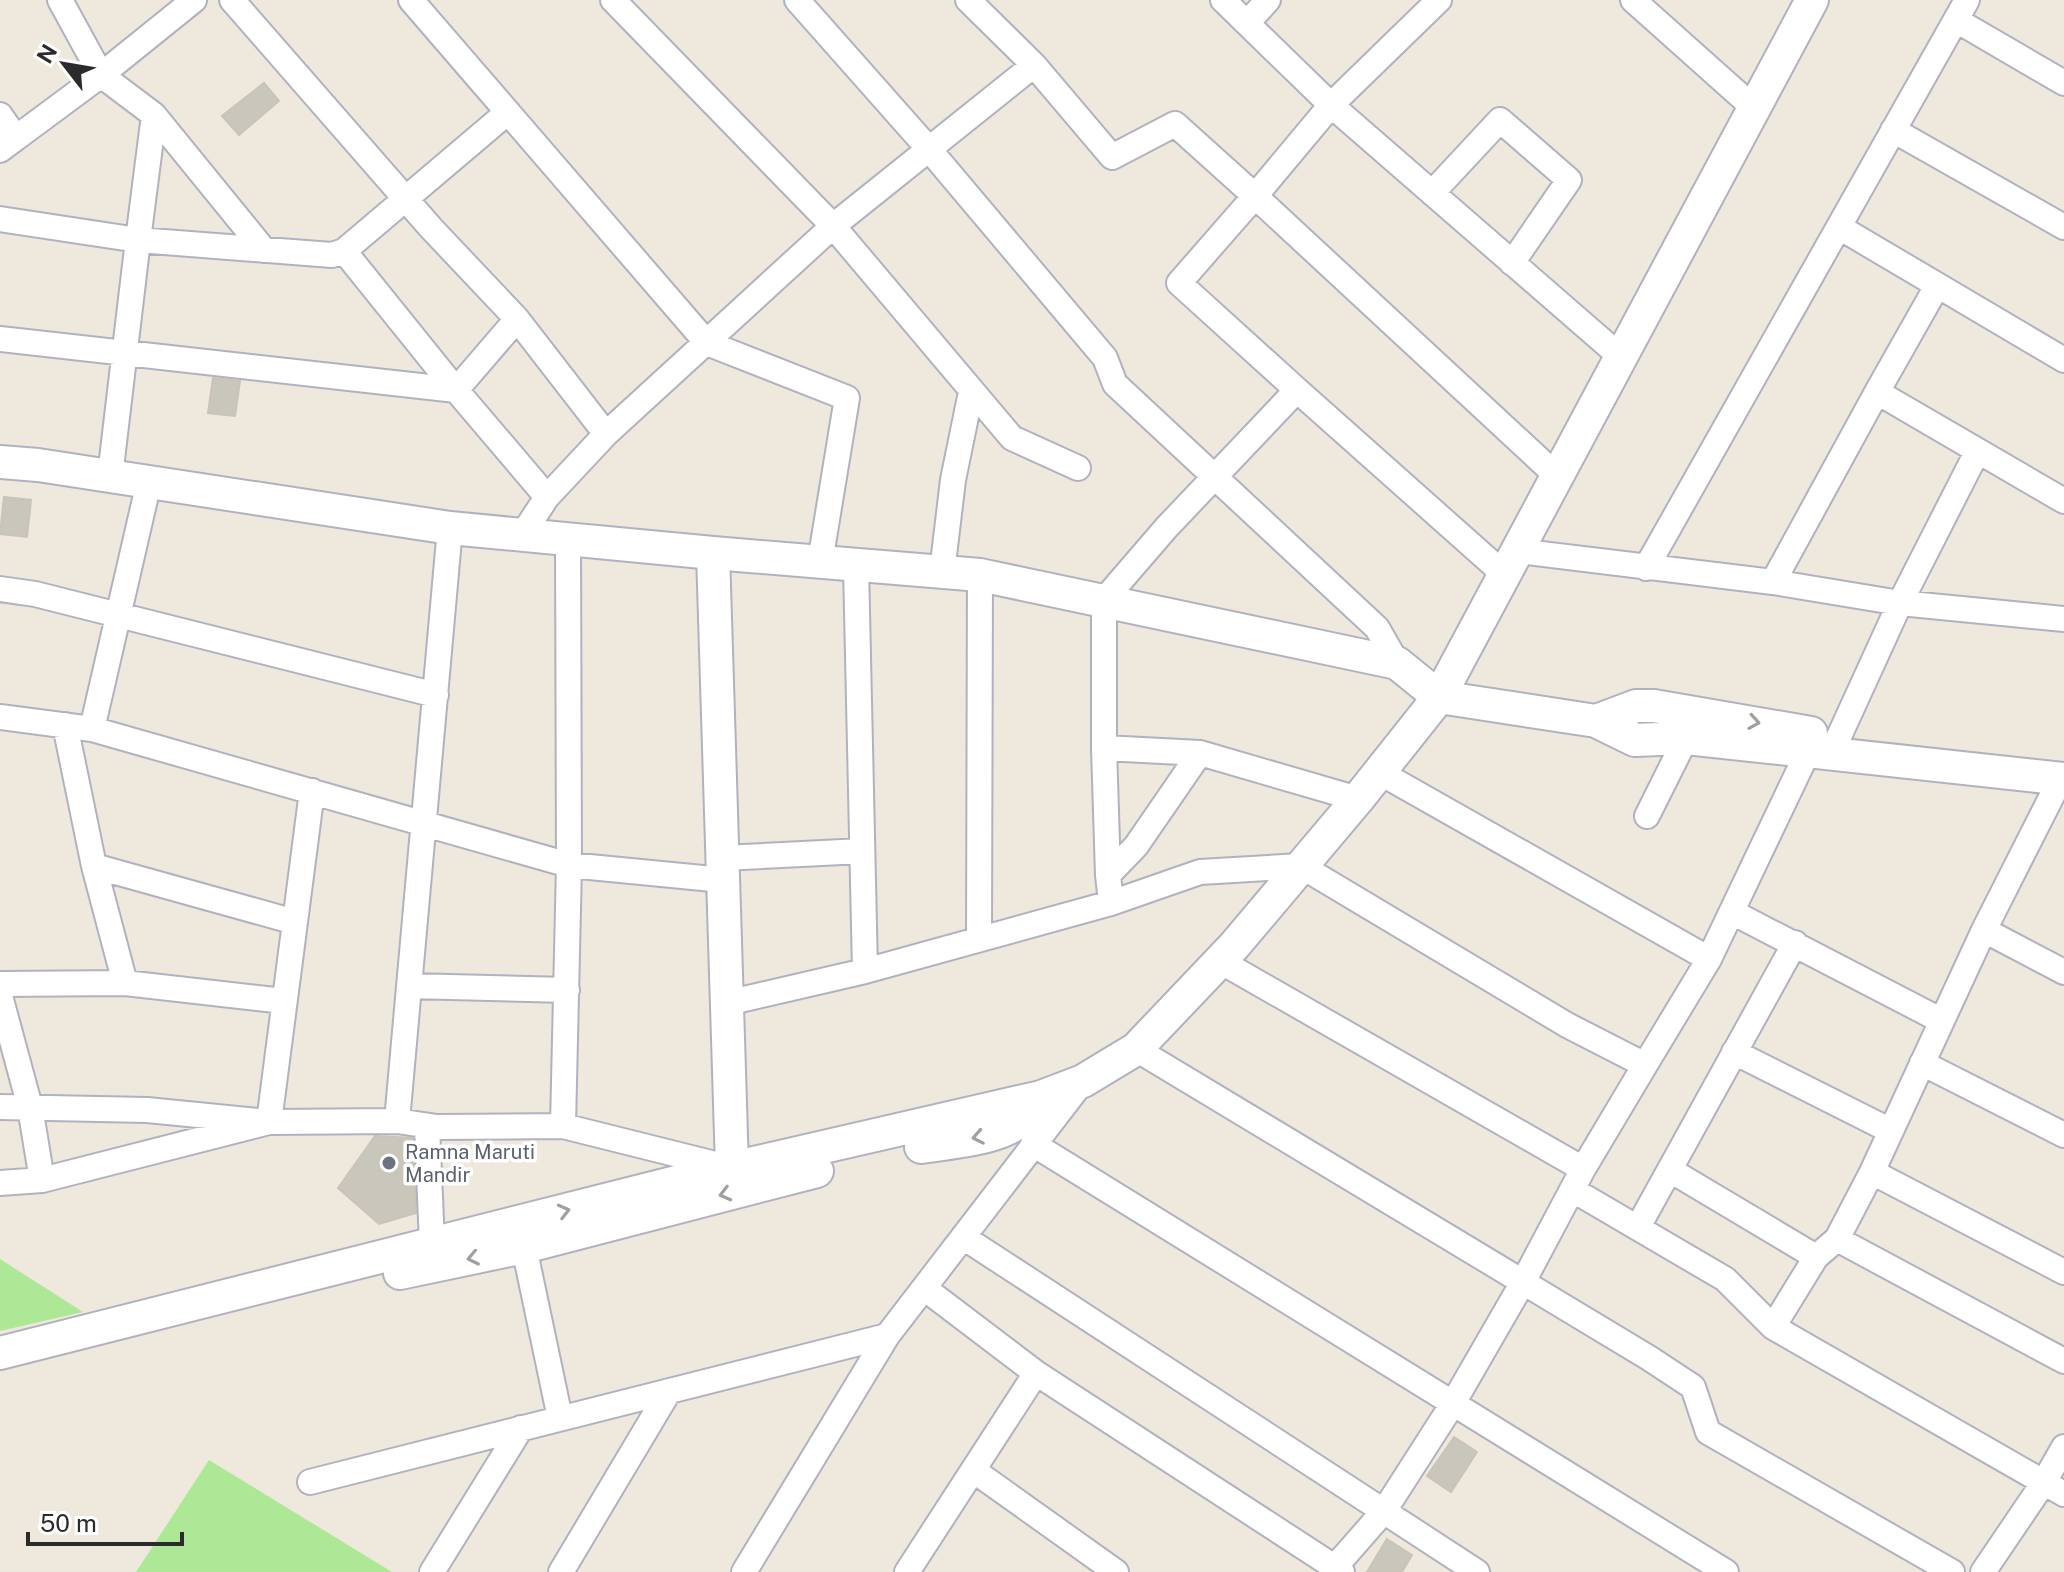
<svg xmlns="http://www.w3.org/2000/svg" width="2064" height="1572" font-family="'Public Sans',sans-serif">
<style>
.green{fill:#ade896}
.building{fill:#c9c6bb;stroke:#cac4b6;stroke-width:2}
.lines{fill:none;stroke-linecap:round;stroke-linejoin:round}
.minor-casing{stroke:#b1b2c0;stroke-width:28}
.tertiary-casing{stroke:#b1b2c0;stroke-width:36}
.minor{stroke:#fff;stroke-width:24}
.tertiary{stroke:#fff;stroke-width:32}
.oneway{stroke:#a0a0a0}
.worship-dot{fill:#6b7280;stroke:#fff;stroke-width:3}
.labels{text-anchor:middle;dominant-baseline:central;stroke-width:7;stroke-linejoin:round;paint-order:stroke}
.worship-label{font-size:20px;fill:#5b616d;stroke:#fff;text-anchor:start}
</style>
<rect width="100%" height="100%" fill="#eee8dd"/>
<!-- green -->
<path class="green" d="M 0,1259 L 83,1312 L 0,1331 Z
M 209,1460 L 392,1572 L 136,1572 Z"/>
<!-- building -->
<path class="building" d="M 264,83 L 279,101 L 239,135 L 222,116 Z
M 213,378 L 240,381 L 235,416 L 208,413 Z
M 4,497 L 31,500 L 27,537 L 0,534 Z
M 375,1136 L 413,1138 L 416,1213 L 379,1224 L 338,1188 Z
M 1454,1437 L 1477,1452 L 1451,1492 L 1427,1476 Z
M 1387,1539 L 1412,1555 L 1402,1572 L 1367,1572 Z"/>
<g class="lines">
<defs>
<path id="minor" d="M 60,0 L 101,75 L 194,0
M 232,0 L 431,228 L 517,319 L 606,434
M 411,0 L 707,343 L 847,398 L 820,562
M 613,0 L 833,226 L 1012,438 L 1078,468
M 797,0 L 928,148 L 1105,358 L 1115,384 L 1377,628 L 1397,663
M 1223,0 L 1331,105 L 1621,357
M 1439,0 L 1331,105 L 1255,196 L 1557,476
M 1633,0 L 1754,108
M 1956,20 L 2064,83
M 1247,23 L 1268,0
M 1034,65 L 1112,157 L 1175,124 L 1255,196 L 1179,283 L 1297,390 L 1166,528 L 1104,600 L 1104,748 L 1200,753 L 1136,846 L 1108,875 L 1111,903
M 0,115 L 16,138 L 0,150
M 154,115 L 264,250
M 1893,130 L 2064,227
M 16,138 L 101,75 L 154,115 L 138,240 L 332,255 L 344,251 L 508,112
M 1432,193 L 1500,120 L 1569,180 L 1512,263
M 0,219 L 138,240 L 110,476
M 1839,227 L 2064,360
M 344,251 L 456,390 L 517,319
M 0,339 L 456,390 L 547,497
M 1297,390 L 1505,575
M 1877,392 L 1937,286
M 522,535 L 547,497 L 606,434 L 833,226 L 1034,65 L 968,0
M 1518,551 L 1773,582 L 1900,603 L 2064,619
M 856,566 L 865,971
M 1646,568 L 1967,0
M 942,572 L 953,480 L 971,392
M 1773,582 L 1877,392 L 2064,501
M 0,589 L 35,594 L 436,695
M 0,717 L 92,729 L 569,865 L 723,880
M 65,725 L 94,866
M 92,729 L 149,482
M 1104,748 L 1108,875
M 1200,753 L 1358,799
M 1831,754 L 1900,603 L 1977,452
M 1379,772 L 1709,959 L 1814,739
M 2061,778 L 1984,930 L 2064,972
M 1647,816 L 1686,738
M 722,858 L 862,851
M 1732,912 L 1942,1021
M 979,939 L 980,575
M 1220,961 L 1583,1169 L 1523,1282 L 1452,1405 L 1384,1511 L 1335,1567
M 125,983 L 284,1001
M 0,984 L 125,983 L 94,866 L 295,922 L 312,791
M 409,986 L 567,990
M 0,996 L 30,1107 L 42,1180 L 0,1183
M 727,1003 L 865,971 L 1111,903 L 1200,872 L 1301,866 L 1567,1025 L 1645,1065 L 1583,1169
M 1136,1049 L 1649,1358 L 1693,1387 L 1708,1432 L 1952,1572
M 1734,1052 L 1891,1131
M 1922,1063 L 2064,1135
M 1645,1065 L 1709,959
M 0,1107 L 147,1110 L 269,1122 L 397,1121 L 437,1127 L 563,1126 L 731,1168
M 397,1121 L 450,528
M 427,1126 L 432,1244
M 563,1126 L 569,865 L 568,539
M 1033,1144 L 1726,1572
M 1670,1170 L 1816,1257
M 1872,1172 L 2064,1272
M 42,1180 L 269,1122 L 295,922
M 1573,1190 L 1725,1279 L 1773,1327 L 2064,1494
M 1638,1227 L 1795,943
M 963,1237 L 1477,1572
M 1837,1239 L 2064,1361
M 524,1247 L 560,1418
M 924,1288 L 1036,1373
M 1773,1327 L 1816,1257 L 1837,1239 L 1872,1172 L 1984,930
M 973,1470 L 1116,1572
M 310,1482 L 887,1336 L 1083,1081
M 432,1572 L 521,1428
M 561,1572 L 669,1391
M 744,1572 L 887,1336
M 907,1572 L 1036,1373 L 1342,1572
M 1983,1572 L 2044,1482 L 2064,1447"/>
<path id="tertiary" d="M 0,462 L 38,465 L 450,528 L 713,553 L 980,575 L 1397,663 L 1439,697 L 1596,721 L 1635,740 L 1686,738 L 2064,779
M 713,553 L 732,1168
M 1596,721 L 1636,706 L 1654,706 L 1811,733
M 921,1147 C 958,1141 1012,1140 1035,1106
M 400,1273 L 524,1247 L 817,1171
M 0,1353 L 732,1168 L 1041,1097 L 1083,1081 L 1136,1049 L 1234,946 L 1358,799 L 1439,697 L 1812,0"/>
</defs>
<!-- minor casing -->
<use href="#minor" class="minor-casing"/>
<!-- tertiary casing -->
<use href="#tertiary" class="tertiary-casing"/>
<!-- minor -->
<use href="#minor" class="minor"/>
<!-- tertiary -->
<use href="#tertiary" class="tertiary"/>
</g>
<!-- one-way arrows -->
<defs><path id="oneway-chevron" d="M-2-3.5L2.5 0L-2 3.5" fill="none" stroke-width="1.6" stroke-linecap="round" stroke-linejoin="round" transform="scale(2)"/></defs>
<g class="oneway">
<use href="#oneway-chevron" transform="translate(1754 722) rotate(9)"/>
<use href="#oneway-chevron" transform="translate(978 1137) rotate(169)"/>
<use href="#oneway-chevron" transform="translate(725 1194) rotate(166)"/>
<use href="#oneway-chevron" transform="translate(564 1211) rotate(-14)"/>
<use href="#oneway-chevron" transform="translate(473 1258) rotate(168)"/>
</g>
<!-- markers -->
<circle class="worship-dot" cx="389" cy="1163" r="8"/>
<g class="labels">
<!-- worship labels -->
<g class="worship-label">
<text x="405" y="1152">Ramna Maruti<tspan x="405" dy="23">Mandir</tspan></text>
</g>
</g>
<!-- north arrow -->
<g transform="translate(64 64) rotate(301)" stroke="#ffffff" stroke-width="6" paint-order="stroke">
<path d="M0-6L14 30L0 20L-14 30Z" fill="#2b2b2b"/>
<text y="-12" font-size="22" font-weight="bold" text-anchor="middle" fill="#2b2b2b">N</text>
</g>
<!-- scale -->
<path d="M28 1532v12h154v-12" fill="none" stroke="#2b2b2b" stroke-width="4"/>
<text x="40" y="1532" font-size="24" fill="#2b2b2b" stroke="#ffffff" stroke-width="6" paint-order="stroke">50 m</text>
</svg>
